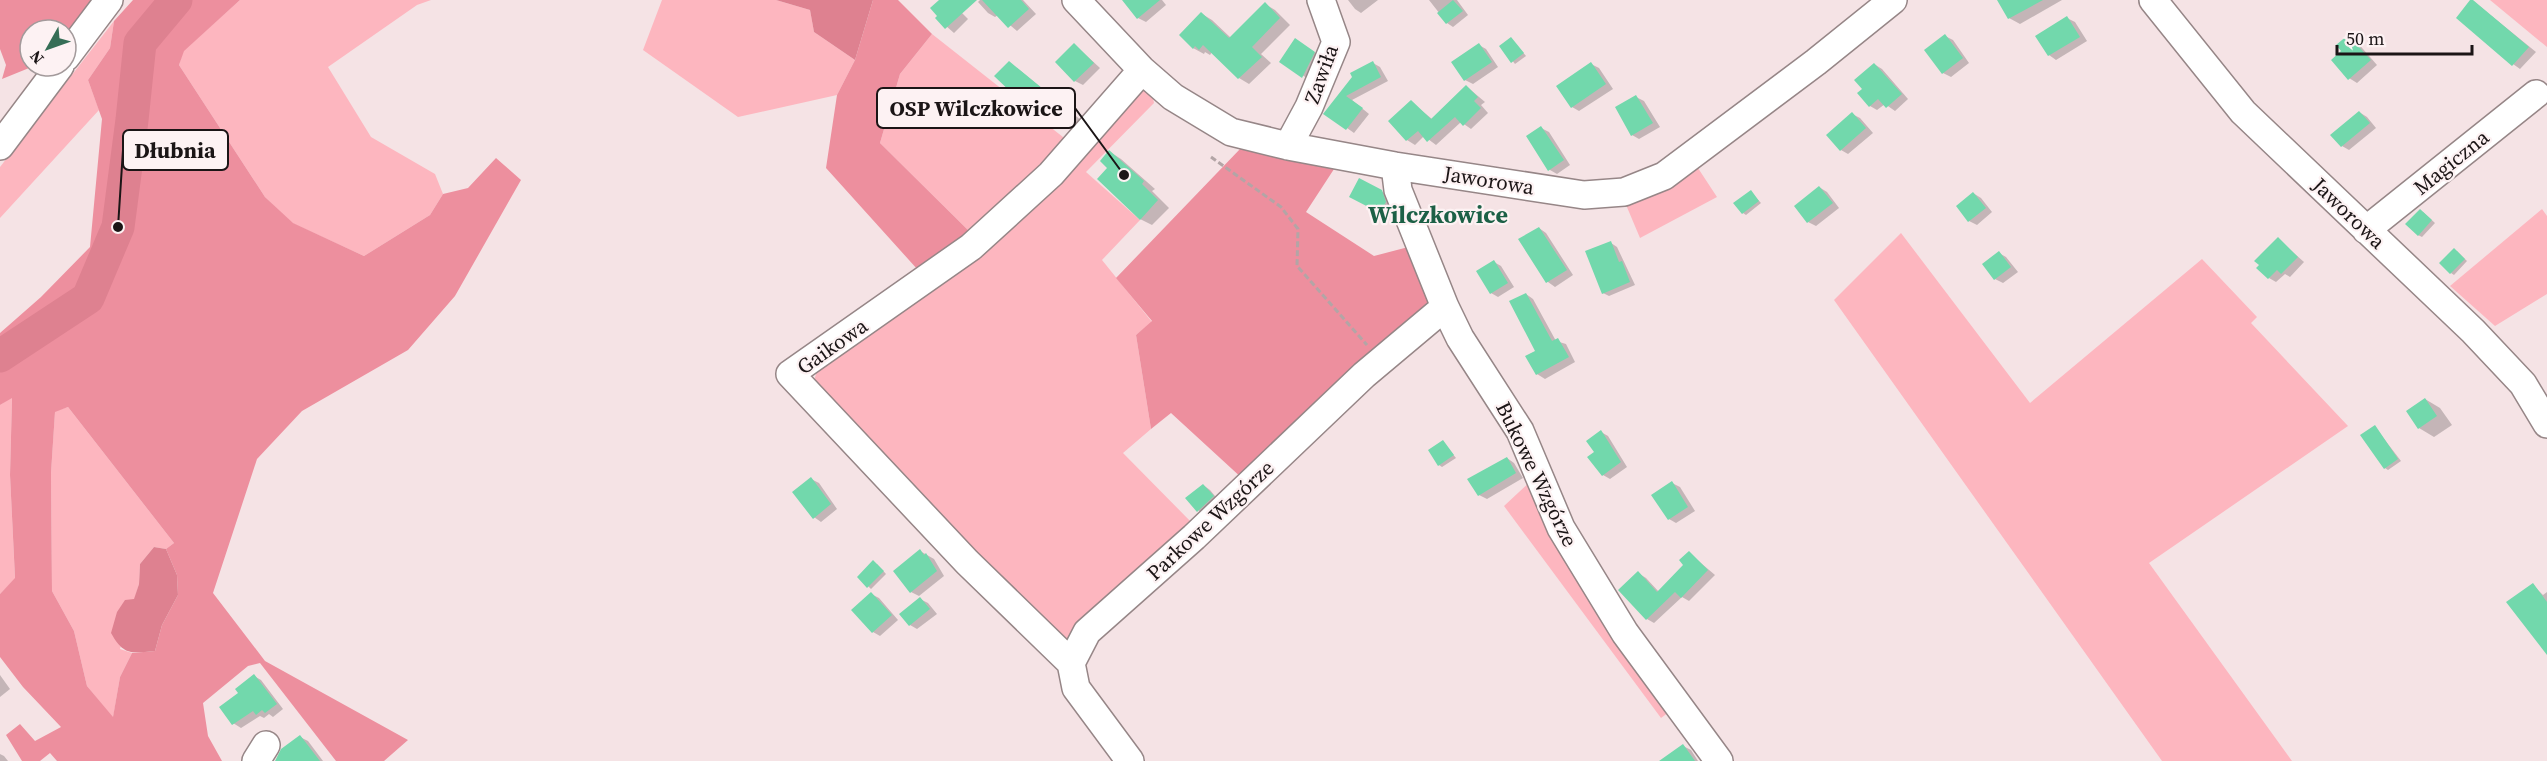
<svg xmlns="http://www.w3.org/2000/svg" width="2547" height="761" font-family="'Source Serif 4',serif">
<style>
.green{fill:#fdb6bf}
.forest{fill:#ed8f9e;fill-rule:evenodd}
.water{fill:#de8190}
.shadow{fill:#0003}
.lines{fill:none;stroke-linecap:round;stroke-linejoin:round}
.river{stroke:#de8190;stroke-width:33}
.building{fill:#72d8ac}
.minor-casing{stroke:#968687;stroke-width:30}
.path{stroke:#b3a5a6;stroke-width:3;stroke-dasharray:6 3;stroke-linecap:butt}
.minor{stroke:#fff;stroke-width:27}
.labels{text-anchor:middle;dominant-baseline:central;stroke-width:4.5;stroke-linejoin:round;paint-order:stroke}
.street-label{font-size:21px;fill:#1b1516;stroke:#fdf2f3}
.quarter-label{font-size:24px;font-weight:bold;fill:#1c6046;stroke:#fdf2f3}
.leader{fill:none;stroke:#1b1516;stroke-width:2}
.callout-dot{fill:#1b1516;stroke:#fdf2f3;stroke-width:2}
.callout{fill:#fdf2f3;stroke:#1b1516;stroke-width:2}
.callout-label{font-size:22px;text-anchor:middle;font-weight:bold;fill:#1b1516}
</style>
<rect width="100%" height="100%" fill="#f5e3e5"/>
<!-- green -->
<path class="green" d="M 240,0 L 431,0 L 417,5 L 328,67 L 371,137 L 435,174 L 443,194 L 430,215 L 364,256 L 292,223 L 265,197 L 179,65 L 183,51 Z
M 662,0 L 776,0 L 810,10 L 814,32 L 855,60 L 837,95 L 738,117 L 643,50 Z
M 2490,0 L 2547,0 L 2547,47 Z
M 114,21 L 110,48 L 88,80 L 99,110 L 0,218 L 0,167 Z
M 932,34 L 1068,141 L 972,234 L 880,143 L 900,74 Z
M 1142,89 L 1152,94 L 1154,103 L 1086,172 L 1140,220 L 1102,260 L 1152,322 L 1136,335 L 1151,429 L 1123,453 L 1196,527 L 1067,646 L 813,383 L 820,363 Z
M 1694,162 L 1717,197 L 1640,238 L 1624,200 Z
M 2542,209 L 2547,216 L 2547,294 L 2495,326 L 2450,286 Z
M 1901,233 L 2030,403 L 2202,259 L 2257,317 L 2251,323 L 2348,426 L 2149,563 L 2292,761 L 2162,761 L 1834,300 Z
M 12,397 L 10,475 L 15,579 L 0,594 L 0,405 Z
M 68,407 L 174,543 L 166,549 L 154,547 L 140,564 L 139,584 L 120,649 L 132,653 L 120,677 L 113,718 L 87,686 L 74,631 L 52,591 L 51,473 L 55,411 Z
M 1533,479 L 1669,712 L 1661,718 L 1504,506 Z"/>
<!-- forest -->
<path class="forest" d="M 0,0 L 105,0 L 66,45 L 66,30 L 30,30 L 30,66 L 34,66 L 2,79 L 6,65 L 0,49 Z
M 133,0 L 240,0 L 184,51 L 179,65 L 265,197 L 293,223 L 364,256 L 430,215 L 443,194 L 468,188 L 496,158 L 521,180 L 455,296 L 408,350 L 302,411 L 257,459 L 213,593 L 265,661 L 408,740 L 384,761 L 336,761 L 260,663 L 248,666 L 203,703 L 208,736 L 222,761 L 57,761 L 50,753 L 40,761 L 22,761 L 6,735 L 20,724 L 35,741 L 61,727 L 23,687 L 0,657 L 0,594 L 15,578 L 10,475 L 12,398 L 0,405 L 0,333 L 41,297 L 90,247 L 102,119 L 88,80 L 110,48 L 114,21 ZM 68,407 L 174,543 L 166,549 L 177,575 L 178,595 L 162,625 L 155,651 L 132,653 L 120,677 L 113,717 L 87,686 L 74,631 L 52,591 L 51,473 L 55,412 Z
M 873,0 L 898,0 L 932,34 L 900,74 L 880,143 L 972,234 L 918,270 L 826,168 L 837,95 L 855,60 Z
M 1241,148 L 1336,166 L 1306,212 L 1374,256 L 1416,245 L 1431,304 L 1244,480 L 1171,413 L 1151,429 L 1136,335 L 1152,321 L 1116,278 Z"/>
<!-- water -->
<path class="water" d="M 776,0 L 873,0 L 855,60 L 814,32 L 810,10 Z
M 154,547 L 166,549 L 177,575 L 178,595 L 162,625 L 155,651 C 131,653 124,656 111,633 L 117,612 L 125,600 L 134,599 L 139,584 L 140,564 Z"/>
<!-- shadow -->
<path class="shadow" d="M 941,0 L 951,2 L 968,19 L 954,33 L 937,18 Z
M 980,0 L 1023,0 L 1036,14 L 1017,31 L 998,15 L 995,17 L 988,13 L 978,2 Z
M 1124,0 L 1162,0 L 1166,5 L 1146,22 L 1138,18 Z
M 1348,0 L 1378,0 L 1361,13 L 1355,9 Z
M 1429,0 L 1457,0 L 1468,15 L 1453,27 L 1447,23 Z
M 2001,0 L 2062,0 L 2020,24 L 2009,18 Z
M 2472,0 L 2536,52 L 2520,69 L 2513,64 Z
M 1265,4 L 1275,10 L 1290,25 L 1261,54 L 1271,63 L 1249,84 L 1239,78 L 1212,52 L 1210,55 L 1205,52 L 1204,54 L 1193,48 L 1202,14 L 1212,20 L 1231,38 Z
M 2067,18 L 2075,22 L 2087,41 L 2056,60 L 2049,55 Z
M 1945,36 L 1953,40 L 1969,63 L 1951,77 L 1943,73 Z
M 2348,37 L 2356,41 L 2377,65 L 2357,83 L 2349,78 Z
M 1511,38 L 1526,56 L 1515,64 L 1501,46 Z
M 1075,45 L 1100,68 L 1083,85 L 1075,81 Z
M 1303,45 L 1322,57 L 1310,80 L 1282,62 Z
M 1479,45 L 1486,49 L 1498,67 L 1473,84 L 1465,80 Z
M 1373,63 L 1380,67 L 1388,81 L 1352,100 L 1369,114 L 1354,133 L 1326,113 Z
M 1591,64 L 1599,68 L 1613,89 L 1579,111 L 1572,107 Z
M 1874,64 L 1882,69 L 1908,99 L 1895,111 L 1885,104 L 1877,110 L 1870,106 L 1864,89 Z
M 1017,68 L 1082,121 L 1074,132 L 1025,95 L 1023,98 L 1015,93 Z
M 1466,86 L 1485,102 L 1481,105 L 1488,113 L 1471,129 L 1461,122 L 1436,145 L 1424,136 L 1415,145 L 1407,140 L 1390,121 L 1411,102 L 1432,119 Z
M 1636,97 L 1644,101 L 1660,127 L 1639,139 L 1632,135 Z
M 2359,112 L 2367,117 L 2376,128 L 2349,150 L 2342,146 Z
M 1852,114 L 1860,118 L 1873,133 L 1848,154 L 1841,150 Z
M 1541,128 L 1549,132 L 1570,165 L 1557,174 L 1550,170 Z
M 1110,152 L 1121,159 L 1155,189 L 1152,191 L 1169,208 L 1152,225 L 1140,219 L 1110,168 Z
M 1360,180 L 1390,196 L 1393,207 L 1389,216 L 1358,200 Z
M 1819,187 L 1827,192 L 1839,208 L 1816,226 L 1808,222 Z
M 1751,192 L 1761,203 L 1746,215 L 1743,213 Z
M 1973,193 L 1981,198 L 1992,212 L 1977,225 L 1969,221 Z
M 2423,212 L 2435,223 L 2422,237 L 2418,235 Z
M 1539,228 L 1546,233 L 1573,275 L 1555,287 L 1548,282 L 1520,240 Z
M 2278,239 L 2304,262 L 2290,277 L 2285,274 L 2276,282 L 2269,278 Z
M 1611,243 L 1617,247 L 1635,285 L 1609,296 L 1603,293 Z
M 2457,251 L 2467,261 L 2454,275 L 2451,273 Z
M 1999,253 L 2006,257 L 2018,272 L 2003,283 L 1995,279 Z
M 1494,262 L 1501,266 L 1514,287 L 1498,297 L 1491,293 Z
M 1526,294 L 1533,299 L 1556,341 L 1566,344 L 1575,362 L 1545,379 L 1537,374 L 1537,351 Z
M 2425,399 L 2440,408 L 2452,425 L 2434,437 L 2419,428 L 2408,411 Z
M 2375,427 L 2401,461 L 2388,470 L 2385,468 Z
M 1601,432 L 1608,436 L 1627,467 L 1610,479 L 1603,475 L 1596,452 Z
M 1443,442 L 1456,458 L 1442,467 L 1439,465 Z
M 1507,458 L 1514,463 L 1523,478 L 1487,499 L 1479,495 Z
M 811,479 L 819,483 L 837,509 L 821,522 L 814,517 Z
M 1672,483 L 1680,487 L 1695,511 L 1676,523 L 1669,519 Z
M 1203,485 L 1210,490 L 1220,502 L 1205,515 L 1198,510 Z
M 920,551 L 934,559 L 944,576 L 919,596 L 911,592 Z
M 1689,553 L 1715,575 L 1689,601 L 1682,597 L 1654,623 L 1647,619 L 1638,573 L 1646,578 L 1659,592 L 1685,565 Z
M 877,564 L 886,574 L 871,589 L 859,577 Z
M 2533,585 L 2543,595 L 2547,592 L 2547,653 Z
M 871,594 L 879,598 L 898,620 L 880,636 L 873,632 Z
M 920,599 L 928,603 L 937,614 L 917,629 L 910,625 Z
M 0,675 L 10,689 L 0,697 Z
M 254,676 L 261,680 L 283,709 L 273,717 L 269,714 L 264,718 L 260,716 L 241,728 L 233,723 L 240,694 Z
M 300,737 L 308,741 L 323,761 L 276,761 Z
M 1683,746 L 1691,750 L 1698,761 L 1670,761 Z
M 0,754 L 4,756 L 8,761 L 0,761 Z"/>
<g class="lines">
<!-- river -->
<path class="river" d="M 0,356 L 88,298 L 118,227 L 132,120 L 140,43 L 176,0"/>
</g>
<!-- building -->
<path class="building" d="M 939,0 L 977,0 L 945,29 L 935,18 L 937,16 L 930,8 Z
M 982,0 L 1021,0 L 1029,9 L 1008,28 Z
M 1122,0 L 1160,0 L 1137,19 Z
M 1453,0 L 1463,11 L 1446,24 L 1437,13 Z
M 1997,0 L 2043,0 L 2008,19 Z
M 2470,0 L 2473,0 L 2529,47 L 2512,66 L 2456,18 Z
M 1265,2 L 1280,18 L 1252,47 L 1262,57 L 1238,79 L 1203,45 L 1199,50 L 1195,46 L 1193,49 L 1179,35 L 1201,12 L 1229,38 Z
M 2067,16 L 2080,37 L 2048,56 L 2035,36 Z
M 1945,34 L 1963,58 L 1942,74 L 1924,50 Z
M 2348,35 L 2371,60 L 2348,80 L 2331,60 L 2341,51 L 2336,45 Z
M 1511,37 L 1524,53 L 1511,63 L 1499,46 Z
M 1295,38 L 1315,52 L 1302,78 L 1279,62 Z
M 1074,43 L 1094,63 L 1074,82 L 1055,62 Z
M 1479,43 L 1492,62 L 1464,81 L 1451,62 Z
M 1009,61 L 1076,116 L 1065,129 L 1018,91 L 1014,95 L 994,76 Z
M 1373,61 L 1381,77 L 1346,96 L 1363,108 L 1346,130 L 1323,114 L 1352,77 L 1350,73 Z
M 1591,62 L 1606,84 L 1571,108 L 1556,86 Z
M 1874,63 L 1902,94 L 1886,108 L 1878,99 L 1869,107 L 1857,93 L 1862,89 L 1854,80 Z
M 1466,85 L 1478,97 L 1474,101 L 1481,108 L 1463,126 L 1455,117 L 1427,142 L 1418,131 L 1406,141 L 1388,121 L 1411,100 L 1431,119 Z
M 1636,95 L 1653,123 L 1631,136 L 1615,107 Z
M 2359,111 L 2370,123 L 2341,147 L 2330,135 Z
M 1852,112 L 1866,128 L 1840,151 L 1826,135 Z
M 1541,126 L 1564,160 L 1548,171 L 1526,136 Z
M 1109,150 L 1144,181 L 1142,184 L 1158,200 L 1140,220 L 1097,179 L 1107,168 L 1100,161 Z
M 1359,178 L 1382,190 L 1386,202 L 1380,213 L 1349,197 Z
M 1819,186 L 1833,203 L 1807,223 L 1794,206 Z
M 1751,190 L 1759,201 L 1742,214 L 1733,203 Z
M 1973,192 L 1986,208 L 1968,222 L 1956,206 Z
M 2420,209 L 2432,220 L 2418,236 L 2405,224 Z
M 1539,227 L 1567,270 L 1546,283 L 1518,239 Z
M 2278,237 L 2298,257 L 2281,274 L 2277,270 L 2268,279 L 2256,268 L 2259,265 L 2254,261 Z
M 1611,241 L 1619,262 L 1622,261 L 1630,282 L 1602,294 L 1585,251 Z
M 2454,248 L 2465,259 L 2450,274 L 2439,263 Z
M 1999,251 L 2011,267 L 1994,280 L 1982,264 Z
M 1494,260 L 1508,283 L 1490,294 L 1476,271 Z
M 1526,293 L 1552,341 L 1558,338 L 1569,357 L 1536,375 L 1525,356 L 1535,351 L 1509,301 Z
M 2425,398 L 2437,416 L 2418,429 L 2406,411 Z
M 2375,425 L 2398,459 L 2384,469 L 2360,435 Z
M 1601,430 L 1621,462 L 1602,476 L 1587,457 L 1594,452 L 1586,441 Z
M 1443,440 L 1454,455 L 1438,466 L 1428,450 Z
M 1507,457 L 1516,473 L 1478,496 L 1467,479 Z
M 811,477 L 831,504 L 813,519 L 792,492 Z
M 1672,481 L 1688,507 L 1668,520 L 1651,495 Z
M 1203,484 L 1214,496 L 1197,512 L 1185,498 Z
M 920,549 L 924,555 L 926,553 L 937,571 L 910,593 L 893,571 Z
M 1689,551 L 1708,570 L 1681,598 L 1675,592 L 1646,620 L 1618,590 L 1638,571 L 1657,592 L 1683,565 L 1679,560 Z
M 873,560 L 884,571 L 867,588 L 857,577 Z
M 2533,583 L 2547,602 L 2547,655 L 2506,602 Z
M 871,592 L 892,615 L 872,633 L 851,610 Z
M 920,597 L 930,609 L 909,626 L 899,614 Z
M 254,674 L 277,704 L 265,713 L 262,710 L 256,715 L 253,711 L 232,725 L 219,707 L 238,693 L 235,689 Z
M 300,735 L 320,761 L 275,761 L 281,749 Z
M 1683,744 L 1695,761 L 1659,761 Z"/>
<g class="lines">
<defs>
<path id="minor" d="M 1076,0 L 1142,70 L 1173,97 L 1231,132 L 1288,146 L 1395,166 L 1584,195 L 1624,192 L 1664,176 L 1816,62 L 1893,0
M 2153,0 L 2243,112 L 2473,331 L 2523,384 L 2547,424
M 66,57 L 109,0
M 0,146 L 60,66
M 1288,146 L 1309,107 L 1336,42 L 1321,0
M 1395,166 L 1398,190 L 1445,307 L 1460,338 L 1520,431 L 1561,528 L 1625,633 L 1719,761
M 2366,230 L 2536,94
M 1071,663 L 967,562 L 790,374 L 971,247 L 1051,174 L 1142,70
M 256,761 L 266,745
M 1130,761 L 1076,688 L 1071,663 L 1087,632 L 1194,537 L 1364,375 L 1445,307"/>
</defs>
<!-- minor casing -->
<use href="#minor" class="minor-casing"/>
<!-- path -->
<path class="path" d="M 1211,157 L 1281,207 L 1298,229 L 1297,266 L 1367,345"/>
<!-- minor -->
<use href="#minor" class="minor"/>
</g>
<g class="labels">
<!-- street labels -->
<g class="street-label">
<text transform="translate(1321 74) rotate(-70)">Zawiła</text>
<text transform="translate(2451 162) rotate(-39)">Magiczna</text>
<text transform="translate(1489 180) rotate(9)">Jaworowa</text>
<text transform="translate(2349 213) rotate(44)">Jaworowa</text>
<text transform="translate(832 346) rotate(-35)">Gaikowa</text>
<text transform="translate(1537 474) rotate(64)">Bukowe Wzgórze</text>
<text transform="translate(1210 520) rotate(-43)">Parkowe Wzgórze</text>
</g>
<!-- quarter labels -->
<g class="quarter-label">
<text x="1438" y="214">Wilczkowice</text>
</g>
</g>
<!-- callouts -->
<path class="leader" d="M1124 175L1075 108M118 227L123 150"/>
<g class="callout-dot">
<circle cx="1124" cy="175" r="6"/>
<circle cx="118" cy="227" r="6"/>
</g>
<g class="callout">
<rect x="877" y="88" width="198" height="40" rx="6"/>
<rect x="123" y="130" width="105" height="40" rx="6"/>
</g>
<g class="callout-label">
<text x="976" y="116">OSP Wilczkowice</text>
<text x="175" y="158">Dłubnia</text>
</g>
<!-- north arrow -->
<g transform="translate(48 48) rotate(230)"><circle r="28" fill="#fdf2f3" stroke="#a39a9b" stroke-width="1.5"/>
<path d="M0-4.5L10 22L0 15L-10 22Z" fill="#366e56"/>
<text y="-9" font-size="16" font-weight="bold" text-anchor="middle" fill="#1b1516">N</text>
</g>
<!-- scale -->
<path d="M2337 45v9h135v-9" fill="none" stroke="#1b1516" stroke-width="3"/>
<text x="2346" y="45" font-size="18" fill="#1b1516" stroke="#fdf2f3" stroke-width="4.5" paint-order="stroke">50 m</text>
</svg>
